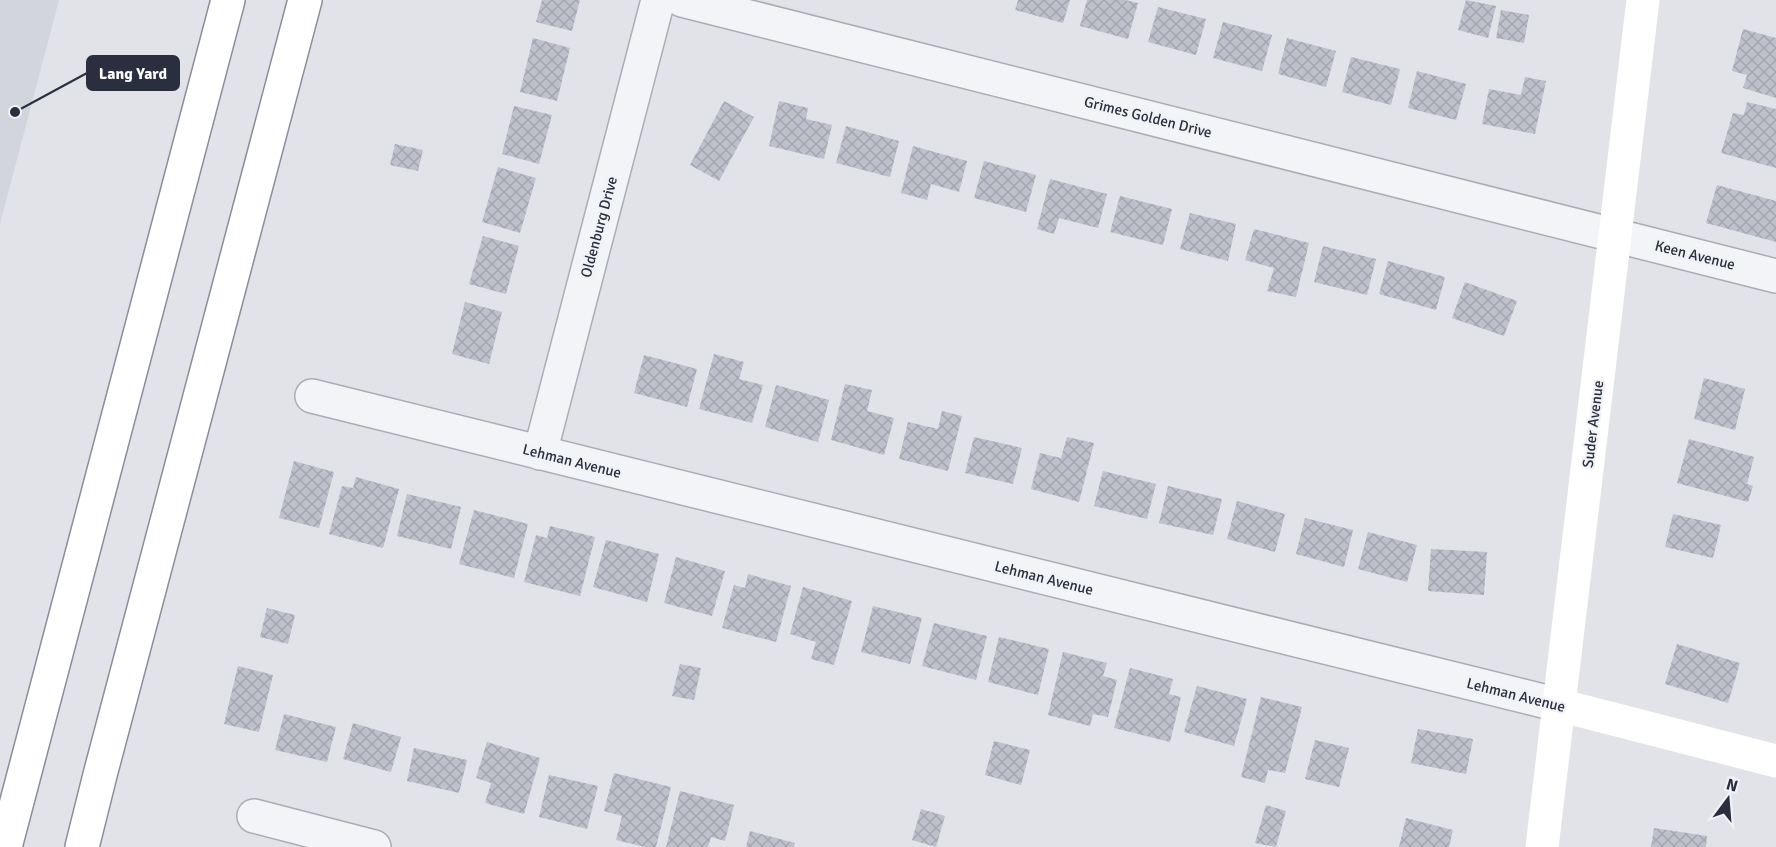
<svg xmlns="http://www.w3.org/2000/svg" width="1776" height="847" font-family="Signika,sans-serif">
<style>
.built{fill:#d3d5dd}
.building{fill:url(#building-cross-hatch)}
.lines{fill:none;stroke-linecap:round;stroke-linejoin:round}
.street-casing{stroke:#aaadb5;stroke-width:36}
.highway-casing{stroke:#898e9e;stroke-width:36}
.street{stroke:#f3f4f7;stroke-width:33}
.secondary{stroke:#fff;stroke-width:33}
.highway{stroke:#fff;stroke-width:33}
.labels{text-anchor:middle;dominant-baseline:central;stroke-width:4.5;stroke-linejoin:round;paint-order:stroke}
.street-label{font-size:15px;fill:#2a2f3f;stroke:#f0f2f6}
.leader{fill:none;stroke:#2a2f3f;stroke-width:2}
.callout-dot{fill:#2a2f3f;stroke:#f0f2f6;stroke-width:2}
.callout{fill:#2a2f3f;stroke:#2a2f3f;stroke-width:2}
.callout-label{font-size:16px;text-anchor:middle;font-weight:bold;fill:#fff}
</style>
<defs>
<pattern id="building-cross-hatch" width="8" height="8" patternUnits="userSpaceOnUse" patternTransform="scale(1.5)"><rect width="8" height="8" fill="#bec1cb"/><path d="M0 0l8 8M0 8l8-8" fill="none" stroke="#a3a6af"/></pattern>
</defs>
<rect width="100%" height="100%" fill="#e1e3e8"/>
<!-- built -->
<path class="built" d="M 0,0 L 59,0 L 0,224 Z"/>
<!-- building -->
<path class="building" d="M 542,0 L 580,0 L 572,31 L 536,22 Z
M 1018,0 L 1070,0 L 1063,23 L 1015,10 Z
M 1087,0 L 1125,0 L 1138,3 L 1128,39 L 1080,26 Z
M 1466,0 L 1496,6 L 1488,38 L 1458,30 Z
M 1158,7 L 1206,19 L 1196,55 L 1148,42 Z
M 1501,10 L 1529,15 L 1524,43 L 1496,38 Z
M 1223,22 L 1272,35 L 1262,71 L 1213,58 Z
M 1743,29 L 1776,38 L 1776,98 L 1743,88 L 1747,75 L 1732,71 Z
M 533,38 L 570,48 L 557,101 L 520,92 Z
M 1287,38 L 1336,51 L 1326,87 L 1278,74 Z
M 1351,57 L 1400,69 L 1391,105 L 1342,92 Z
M 1417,71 L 1466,84 L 1456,120 L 1408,108 Z
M 1525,77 L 1546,81 L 1535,134 L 1482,124 L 1489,89 L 1521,95 Z
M 724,101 L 754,117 L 719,181 L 690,165 Z
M 779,101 L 808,108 L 806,119 L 832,125 L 824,159 L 769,146 Z
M 1747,102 L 1776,109 L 1776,168 L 1721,153 L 1733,113 L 1744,115 Z
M 514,106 L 552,115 L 539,164 L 502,154 Z
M 846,126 L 899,141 L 890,177 L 836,163 Z
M 395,144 L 423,150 L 418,171 L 390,165 Z
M 913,146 L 967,161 L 959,192 L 931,184 L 927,200 L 901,193 Z
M 984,161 L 1036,175 L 1026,212 L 974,198 Z
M 498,167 L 536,178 L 520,233 L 482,222 Z
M 1050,179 L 1107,194 L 1098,228 L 1059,218 L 1054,234 L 1037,229 Z
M 1717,185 L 1776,201 L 1776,242 L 1706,223 Z
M 1120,196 L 1172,209 L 1163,245 L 1110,232 Z
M 1190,213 L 1236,224 L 1228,261 L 1180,249 Z
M 1254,229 L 1309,243 L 1296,297 L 1267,291 L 1274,268 L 1245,260 Z
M 483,236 L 519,246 L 506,294 L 469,284 Z
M 1323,246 L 1376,259 L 1367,295 L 1314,282 Z
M 1388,261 L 1445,277 L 1436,310 L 1379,294 Z
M 1465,282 L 1517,301 L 1504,336 L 1452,318 Z
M 465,302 L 502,312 L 489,364 L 452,354 Z
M 714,354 L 744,362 L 739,379 L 763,385 L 752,423 L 699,409 Z
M 644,355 L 697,369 L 687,407 L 634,393 Z
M 1704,378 L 1745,389 L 1735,430 L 1694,419 Z
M 845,384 L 872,390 L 867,411 L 894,418 L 884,455 L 831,440 Z
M 776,385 L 829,400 L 818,442 L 765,427 Z
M 942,411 L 962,416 L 948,471 L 899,459 L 908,422 L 938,429 Z
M 974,437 L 1022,448 L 1013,484 L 965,473 Z
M 1067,437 L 1094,443 L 1079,502 L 1031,489 L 1040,453 L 1061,458 Z
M 1689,439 L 1754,457 L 1747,484 L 1753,486 L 1748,502 L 1677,483 Z
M 294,461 L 334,472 L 319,528 L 279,518 Z
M 1103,471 L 1156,484 L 1147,519 L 1094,506 Z
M 356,477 L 399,489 L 383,548 L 329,534 L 342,486 L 353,488 Z
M 1168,486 L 1222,499 L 1213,535 L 1159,523 Z
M 407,494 L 461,507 L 451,549 L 397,536 Z
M 1237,501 L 1285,514 L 1275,552 L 1227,539 Z
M 474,510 L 528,524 L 514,578 L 459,564 Z
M 1673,514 L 1721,525 L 1713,558 L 1665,547 Z
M 1305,518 L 1353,530 L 1344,567 L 1296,554 Z
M 550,526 L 595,537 L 580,596 L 524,582 L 536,535 L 547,538 Z
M 1368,532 L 1417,545 L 1407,582 L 1358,569 Z
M 606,540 L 659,554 L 647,602 L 593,587 Z
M 1431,549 L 1487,552 L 1484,595 L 1428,591 Z
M 676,557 L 725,571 L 712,616 L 664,603 Z
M 748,574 L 791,586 L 776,642 L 722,628 L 734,585 L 745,588 Z
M 803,587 L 852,601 L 834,665 L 811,659 L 816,642 L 790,634 Z
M 873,606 L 922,618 L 910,664 L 861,652 Z
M 267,608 L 295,615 L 288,644 L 260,637 Z
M 934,623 L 987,636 L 976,680 L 922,666 Z
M 999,637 L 1049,649 L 1038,695 L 988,682 Z
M 1677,644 L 1740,663 L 1728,703 L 1665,684 Z
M 1063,652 L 1107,663 L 1103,676 L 1117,680 L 1108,717 L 1093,714 L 1090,726 L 1048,715 Z
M 680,664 L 701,668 L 694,700 L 672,696 Z
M 238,666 L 273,675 L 259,732 L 224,724 Z
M 1130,668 L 1173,679 L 1169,694 L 1181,697 L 1170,742 L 1114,728 Z
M 1197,686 L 1247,699 L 1234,746 L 1184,732 Z
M 1261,697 L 1302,707 L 1285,773 L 1268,770 L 1265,783 L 1241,777 Z
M 284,714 L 336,727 L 327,762 L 275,750 Z
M 353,723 L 401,737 L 391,772 L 343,759 Z
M 1418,729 L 1473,739 L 1466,774 L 1411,763 Z
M 1315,740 L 1349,748 L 1339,787 L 1305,779 Z
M 994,741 L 1030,750 L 1021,785 L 985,775 Z
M 487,742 L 540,758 L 524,814 L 485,803 L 491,783 L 476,778 Z
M 414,748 L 467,760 L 459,793 L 407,781 Z
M 614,773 L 671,787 L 656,847 L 645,847 L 616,840 L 622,816 L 604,811 Z
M 549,775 L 598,786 L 587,829 L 539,817 Z
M 680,791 L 734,805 L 725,841 L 711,837 L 708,847 L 666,847 Z
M 1266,805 L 1286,811 L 1276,847 L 1255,843 Z
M 921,809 L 945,816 L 936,847 L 912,840 Z
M 1406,818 L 1453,830 L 1449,847 L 1399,847 Z
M 1654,828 L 1707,836 L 1706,847 L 1651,847 Z
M 750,831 L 795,843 L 794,847 L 746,847 Z"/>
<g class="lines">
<defs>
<path id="street" d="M 682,0 L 1776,276
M 312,396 L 1559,705
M 540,453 L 658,0
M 254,816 L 374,847"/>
<path id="highway" d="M 5,847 L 228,0
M 82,847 L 100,775 L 305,0"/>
</defs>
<!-- street casing -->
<use href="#street" class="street-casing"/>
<!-- highway casing -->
<use href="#highway" class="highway-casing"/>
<!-- street -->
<use href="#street" class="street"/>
<!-- secondary -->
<path class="secondary" d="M 1559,705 L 1776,761
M 1542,847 L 1643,0"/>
<!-- highway -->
<use href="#highway" class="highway"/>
</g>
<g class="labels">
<!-- street labels -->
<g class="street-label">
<text transform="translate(1148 117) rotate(14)">Grimes Golden Drive</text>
<text transform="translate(599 227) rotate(-75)">Oldenburg Drive</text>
<text transform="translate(1695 255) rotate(14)">Keen Avenue</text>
<text transform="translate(1593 424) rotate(-83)">Suder Avenue</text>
<text transform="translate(572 461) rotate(14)">Lehman Avenue</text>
<text transform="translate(1044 578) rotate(14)">Lehman Avenue</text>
<text transform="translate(1516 695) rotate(14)">Lehman Avenue</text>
</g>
</g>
<!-- callouts -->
<path class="leader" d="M15 112L87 73"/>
<circle class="callout-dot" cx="15" cy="112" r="6"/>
<rect class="callout" x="87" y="56" width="92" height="34" rx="6"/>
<g class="callout-label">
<text x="133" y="79">Lang Yard</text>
</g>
<!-- north arrow -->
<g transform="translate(1728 799) rotate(16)" stroke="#f0f2f6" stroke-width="4.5" paint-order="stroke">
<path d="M0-4.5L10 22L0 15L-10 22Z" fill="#2a2f3f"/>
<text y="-9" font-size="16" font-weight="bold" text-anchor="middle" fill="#2a2f3f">N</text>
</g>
</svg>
